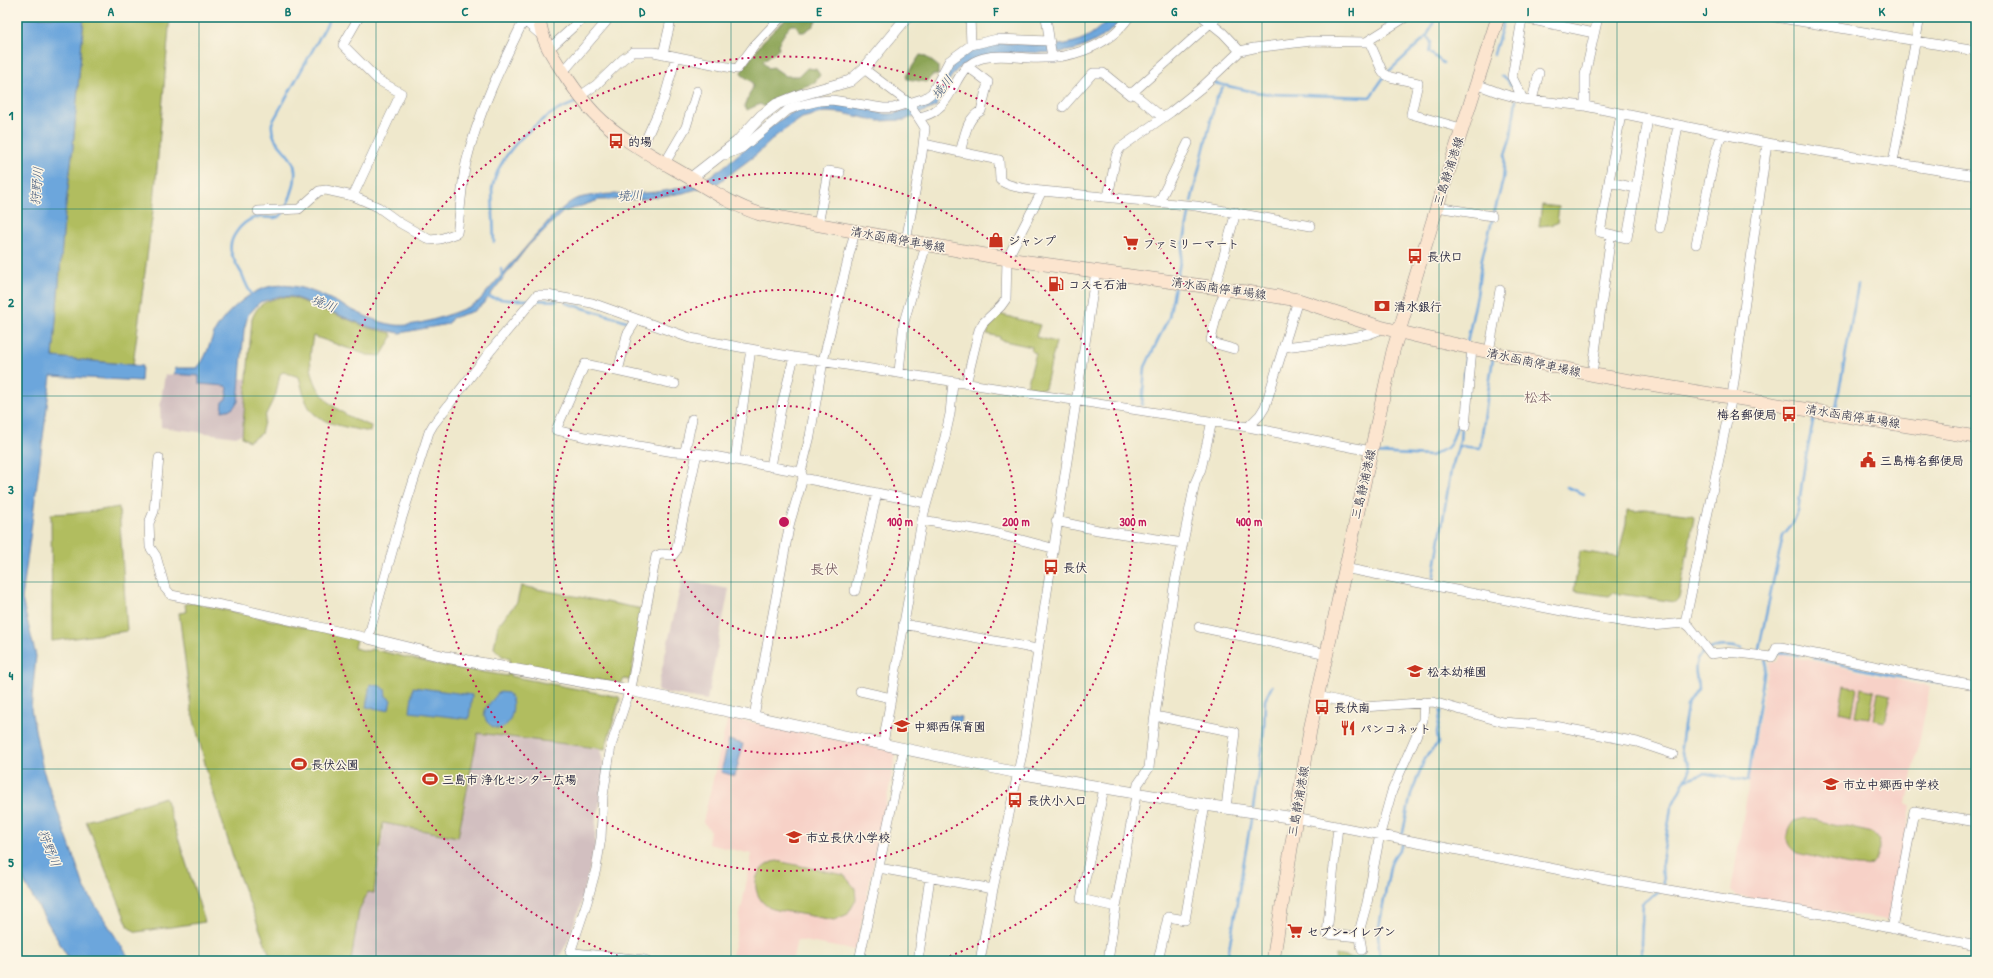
<svg xmlns="http://www.w3.org/2000/svg" width="1993" height="978" font-family="'Patrick Hand','Klee One',sans-serif">
<style>
.built{fill:#f7d1c7}
.industrial{fill:#d2bfc0}
.green{fill:#b1bd5f;stroke:#6a704d}
.forest{fill:#8ca456;stroke:#576348}
.water{fill:#6ca6dc;stroke:#47648c}
.lines{fill:none;stroke-linecap:round;stroke-linejoin:round}
.stream{stroke:#6ca6dc;stroke-width:2.5}
.minor-casing{stroke:#888584;stroke-width:10}
.tertiary-casing{stroke:#888584;stroke-width:12}
.secondary-casing{stroke:#888584;stroke-width:14}
.minor{stroke:#fff;stroke-width:9}
.tertiary{stroke:#fff;stroke-width:11}
.secondary{stroke:#fce5cf;stroke-width:13}
.grid{fill:none;stroke:#0f766e;stroke-width:1;stroke-opacity:0.55}
.ring{fill:none;stroke:#c2185b;stroke-width:2;stroke-dasharray:2 4}
.labels{text-anchor:middle;dominant-baseline:central;stroke-width:3;stroke-linejoin:round;paint-order:stroke}
.poi-label{font-size:12px;font-weight:bold;fill:#22223b;stroke:#fcf5e5;text-anchor:start}
.street-label{font-size:12px;fill:#22223b;stroke:#fcf5e5}
.water-label{font-size:13px;font-style:italic;fill:#40577b;stroke:#fcf5e5}
.quarter-label{font-size:14px;fill:#694d56;stroke:#fcf5e5}
.centre{fill:#c2185b;stroke:#fcf5e5;stroke-width:2}
.ring-label{font-size:12px;text-anchor:middle;font-weight:bold;fill:#c2185b;stroke:#fcf5e5;stroke-width:3;stroke-linejoin:round;paint-order:stroke}
.neatline{fill:none;stroke:#0f766e;stroke-width:1.5}
.grid-label{font-size:13px;text-anchor:middle;font-weight:bold;fill:#0f766e}
</style>
<rect width="100%" height="100%" fill="#fcf5e5"/>
<filter id="ink" filterUnits="userSpaceOnUse"><feTurbulence type="fractalNoise" baseFrequency=".025" numOctaves="2"/><feDisplacementMap in="SourceGraphic" scale="8" xChannelSelector="R" yChannelSelector="G"/><feConvolveMatrix kernelMatrix="1 2 1 2 8 2 1 2 1" color-interpolation-filters="sRGB"/></filter>
<filter id="wash" filterUnits="userSpaceOnUse"><feTurbulence type="fractalNoise" baseFrequency=".012" numOctaves="4" result="noise"/><feDisplacementMap in="SourceGraphic" scale="16" xChannelSelector="R" yChannelSelector="G"/><feGaussianBlur stdDeviation="0.9" result="paint"/><feColorMatrix in="noise" values="0 0 0 0 0 0 0 0 0 0 0 0 0 0 0 0 0 1.4 0 .05"/><feComposite in="paint" operator="in"/></filter>
<g filter="url(#wash)">
<rect width="100%" height="100%" fill="#efe8cc"/>
<!-- built -->
<path class="built" d="M 1780,655 L 1810,660 L 1930,687 L 1907,803 L 1911,806 L 1895,898 L 1888,920 L 1736,896 L 1731,891 L 1769,661 L 1777,662 Z
M 731,718 L 894,751 L 896,754 L 857,944 L 854,950 L 797,940 L 792,961 L 731,961 L 752,854 L 708,844 L 710,830 L 703,822 L 727,721 Z"/>
<!-- industrial -->
<path class="industrial" d="M 174,374 L 247,379 L 243,433 L 236,437 L 161,427 L 160,406 L 165,375 Z
M 682,580 L 729,589 L 707,700 L 657,691 Z
M 400,722 L 600,749 L 605,771 L 598,814 L 596,814 L 595,847 L 582,901 L 567,943 L 557,961 L 351,961 L 359,910 L 368,892 L 374,893 Z"/>
<!-- green -->
<path class="green" d="M 84,17 L 170,17 L 154,203 L 133,365 L 53,357 L 64,221 L 73,147 Z
M 1542,205 L 1559,207 L 1557,223 L 1550,225 L 1539,226 Z
M 281,297 L 294,298 L 369,328 L 391,333 L 392,337 L 381,356 L 367,355 L 313,336 C 302,385 327,410 371,426 L 370,432 C 352,428 321,425 310,409 C 304,400 302,387 299,377 L 283,372 L 280,374 L 276,394 L 266,414 L 261,434 L 249,441 L 242,437 L 252,319 C 258,303 265,302 281,297 Z
M 999,314 L 1040,325 L 1036,337 L 1056,342 L 1045,388 L 1040,389 L 1027,386 L 1036,353 L 1031,351 L 1032,347 L 1000,340 L 1000,337 L 987,334 L 991,321 Z
M 119,507 L 127,631 L 52,641 L 51,514 L 88,512 Z
M 1646,509 L 1692,515 L 1694,518 L 1679,598 L 1675,602 L 1613,593 L 1609,596 L 1574,591 L 1580,551 L 1618,557 L 1626,523 L 1627,510 L 1636,511 Z
M 521,586 L 643,609 L 630,680 L 624,679 L 621,684 L 512,664 L 510,676 L 619,697 L 620,699 L 605,749 L 478,733 L 458,837 L 383,823 L 374,893 L 368,892 L 359,910 L 351,961 L 272,961 L 239,876 L 209,779 L 191,708 L 179,613 L 186,612 L 185,604 L 193,603 L 356,639 L 354,648 L 367,651 L 372,649 L 439,665 L 508,676 L 510,658 L 502,656 L 494,648 L 498,625 L 517,602 Z
M 1844,685 L 1857,688 L 1852,715 L 1839,712 Z
M 1861,688 L 1874,691 L 1869,718 L 1856,716 Z
M 1878,692 L 1891,695 L 1885,722 L 1873,720 Z
M 165,797 L 205,922 L 137,932 L 129,928 L 86,821 Z
M 1806,818 L 1873,833 C 1878,838 1882,844 1879,852 C 1878,859 1872,865 1865,866 C 1854,868 1811,856 1798,853 C 1784,846 1784,832 1794,821 Z
M 777,861 L 844,875 L 855,888 L 856,900 L 848,914 L 834,920 L 772,909 C 749,898 750,866 777,861 Z
M 1336,955 L 1367,961 L 1335,961 Z"/>
<!-- forest -->
<path class="forest" d="M 788,17 L 818,17 L 813,26 L 804,32 L 800,32 L 796,25 L 791,25 L 788,28 L 778,44 L 779,49 L 763,61 L 768,68 L 773,67 L 786,76 L 799,76 L 807,68 L 816,69 L 820,75 L 814,83 L 784,94 L 765,107 L 760,104 L 747,110 L 744,106 L 753,87 L 752,82 L 742,75 L 741,72 L 763,41 Z
M 920,55 L 925,56 L 938,66 L 938,75 L 933,75 L 926,82 L 907,79 L 906,76 Z"/>
<!-- water -->
<path class="water" d="M 17,17 L 84,17 L 73,147 L 64,221 L 53,357 L 142,366 L 141,381 L 51,376 L 22,599 L 36,656 L 31,709 L 43,770 L 85,889 L 131,961 L 70,961 L 25,884 L 17,864 Z
M 1112,17 L 1125,17 C 1112,32 1094,44 1074,50 C 1051,55 1030,51 1007,53 C 997,53 972,61 963,65 C 953,70 939,96 937,106 L 905,120 L 879,121 L 842,113 L 825,112 L 802,118 L 777,135 L 757,154 L 718,183 L 683,193 L 642,199 L 599,200 L 563,212 L 528,246 L 484,303 L 474,311 L 452,318 L 448,324 L 400,333 L 369,327 L 294,297 L 280,296 L 260,302 L 248,315 L 244,330 L 238,402 L 232,409 L 222,411 L 223,401 L 226,399 L 228,388 L 226,386 L 199,384 L 199,376 L 174,374 L 175,368 L 197,368 C 206,359 209,345 214,333 C 221,319 234,306 247,297 C 297,261 347,319 395,325 C 415,328 462,312 479,301 L 551,218 C 560,212 566,203 576,199 C 592,194 610,194 627,194 C 656,193 686,190 712,175 C 739,158 778,113 807,107 C 823,104 845,104 861,107 C 869,109 877,113 885,114 C 896,115 909,108 919,105 C 939,98 938,86 947,70 C 953,59 969,50 980,46 C 1015,37 1057,56 1090,35 C 1097,30 1105,23 1112,17 Z
M 1288,17 L 1326,17 L 1305,21 Z
M 370,684 L 380,686 L 385,689 L 386,696 L 391,700 L 389,709 L 385,710 L 366,707 Z
M 413,687 L 472,695 L 469,719 L 410,712 Z
M 499,692 L 508,693 C 520,703 508,744 487,722 L 484,716 L 485,709 Z
M 950,715 L 961,717 L 960,723 L 949,721 Z
M 729,740 L 743,744 L 735,776 L 721,772 Z"/>
<g class="lines">
<!-- stream -->
<path class="stream" d="M 1427,36 L 1431,42 L 1429,52 L 1443,63
M 1494,54 L 1505,17
M 1387,73 L 1427,36 L 1436,17
M 1501,76 L 1507,79 L 1511,85
M 1214,83 L 1255,92 L 1271,94 L 1370,97 L 1384,77
M 1191,202 L 1216,99 L 1224,85
M 286,207 C 292,194 300,174 292,161 C 284,147 270,141 272,123 L 331,17
M 494,242 L 492,189 C 497,159 524,132 548,116 C 557,109 568,106 579,101
M 501,269 L 502,276
M 1177,278 L 1190,209
M 253,296 C 248,290 245,282 242,274 C 238,267 233,259 231,252 C 228,238 242,222 254,218 C 265,214 275,223 283,213
M 487,297 L 508,300 L 529,300
M 536,300 L 557,301
M 566,303 L 630,322
M 1467,343 L 1477,295 L 1482,258 L 1503,180 L 1505,155 L 1511,136 L 1516,100
M 1142,405 L 1145,367 L 1169,317 L 1175,286
M 1834,408 L 1836,408 L 1858,285
M 1458,446 L 1480,448 L 1493,358
M 1375,453 L 1431,456 L 1447,448 L 1451,443 L 1457,426 L 1460,424
M 1567,487 L 1584,494
M 1433,581 L 1451,470 L 1460,441 L 1466,350
M 1764,652 L 1799,655
M 1758,653 L 1783,535 L 1793,523 L 1798,511 L 1805,462 L 1814,417
M 1814,658 L 1893,676 L 1950,685
M 1687,779 L 1704,773 L 1748,781 L 1766,660
M 1253,809 L 1264,730 L 1265,700 L 1272,686
M 1402,837 L 1411,794 L 1425,758 L 1438,743 L 1437,732 L 1441,711
M 1662,887 L 1663,883 L 1662,862 L 1671,808 L 1690,770 C 1689,760 1680,756 1681,746 L 1687,706 L 1698,689 C 1698,680 1694,673 1696,664 C 1700,645 1727,644 1742,649
M 1227,961 L 1252,814
M 1380,961 L 1378,933 L 1390,867 C 1392,857 1401,851 1403,842
M 1642,961 L 1641,942 L 1643,903 L 1659,891"/>
</g>
</g>
<g filter="url(#ink)">
<g class="lines">
<defs>
<path id="minor" d="M 520,17 L 541,35
M 970,17 L 971,45
M 1046,17 L 1052,58
M 1203,17 L 1223,33 L 1240,51
M 1518,17 L 1594,33
M 1775,17 L 1976,51
M 1522,19 L 1512,77 L 1523,99
M 1369,41 L 1383,73 L 1390,77 L 1418,83 L 1411,114 L 1461,128
M 548,50 L 584,17
M 663,54 L 670,24 L 669,17
M 864,69 L 909,103 L 925,128 L 922,154 L 906,241
M 563,72 L 606,22
M 1476,84 L 1500,93 L 1522,99 L 1585,106 L 1767,143 L 1976,176
M 1132,92 L 1162,117
M 580,96 L 596,85 L 623,59 L 633,52 L 654,52 L 737,69 L 754,46 L 781,17
M 1532,100 L 1539,73
M 1585,106 L 1585,75 L 1598,17
M 1063,107 L 1093,73 L 1103,73 L 1130,95 L 1217,17
M 1621,114 L 1600,232 L 1627,238 L 1648,119
M 919,117 C 925,116 931,114 936,110 C 957,95 955,65 983,58 C 998,54 1014,57 1029,58 C 1066,60 1107,49 1129,17
M 924,144 L 960,152 C 965,137 966,118 981,111 L 988,82 L 967,66
M 642,148 L 664,99 L 676,57
M 960,152 L 999,160 L 1000,180 C 1009,188 1030,189 1042,191 L 1196,206 L 1311,226
M 725,155 L 742,148 L 788,110 L 798,106 L 819,101 L 832,100 L 883,108 L 893,108 L 925,98 L 932,93 L 949,61 L 971,45 L 997,39 L 1049,41
M 1893,162 L 1920,17
M 665,163 L 686,127 L 697,91
M 1609,182 L 1636,188
M 353,196 L 401,93 L 378,80 L 343,45 L 359,17
M 1108,197 L 1116,156 L 1120,148 L 1171,112 L 1201,88 L 1240,51 L 1254,48 L 1311,41 L 1366,42 L 1406,17
M 1159,202 L 1188,143
M 1437,207 L 1492,216
M 258,211 L 299,209 L 319,191 L 326,190 L 353,196 L 378,207 L 400,223 L 430,240 L 440,239 L 457,233 C 461,210 461,186 466,163 C 478,113 501,66 524,20
M 818,225 L 828,171 L 840,173
M 1660,228 L 1678,125
M 855,231 L 823,361 L 810,436 L 801,472 L 803,478 L 926,503
M 1696,244 L 1715,155 L 1722,134
M 1215,287 L 1236,212
M 1226,289 L 1218,309 L 1211,340 L 1216,344 L 1234,349
M 1284,347 L 1318,343 L 1369,334 L 1377,331 L 1380,327
M 1489,352 L 1500,290
M 618,371 L 627,335 L 637,319
M 899,372 L 904,322 L 926,245
M 1592,374 L 1610,242
M 675,384 L 585,364 L 556,430 L 585,437 L 674,452 L 697,453 L 801,472
M 966,384 L 979,330 L 983,323 L 1001,306 L 1006,299 L 1007,259 L 1042,191
M 1248,427 L 1260,415 L 1265,407 L 1298,300
M 1465,427 L 1472,348
M 685,451 L 692,419
M 159,458 L 154,511 L 149,523 L 150,547 L 156,556 L 165,588 L 171,595 L 241,609 L 368,638 L 399,527 L 429,432 L 433,425 L 492,349 L 537,295 L 547,295 L 592,303 L 690,338 L 794,357 L 1248,427 L 1371,451
M 735,460 L 751,349
M 771,467 L 781,408 L 794,357
M 922,520 L 991,532 L 1052,548
M 1056,521 L 1098,530 L 1183,543
M 1344,568 L 1582,615 L 1651,626 L 1685,623 L 1732,396 L 1767,143
M 855,591 L 877,493
M 1685,623 L 1690,627 L 1711,654 C 1732,650 1751,655 1772,657 L 1777,647 L 1781,647 L 1913,674 L 1976,685
M 903,624 L 1037,649
M 1199,627 L 1327,654
M 860,691 L 891,698
M 1318,696 L 1364,707 L 1433,702 L 1503,722 L 1555,726 L 1637,742 L 1673,754
M 754,716 L 790,522 L 803,478
M 1155,716 L 1235,732 L 1226,808
M 883,744 L 922,520 L 945,437 L 950,414 L 953,382
M 1104,788 L 1081,899 L 1116,907
M 1295,818 L 1606,879 L 1726,900 L 1822,914 L 1976,946
M 1338,826 L 1327,934 L 1359,937
M 879,868 L 993,889
M 1892,929 L 1914,811 L 1976,822
M 1362,950 L 1359,932 L 1367,903 L 1380,834 L 1392,791 L 1423,720 L 1424,702
M 574,954 L 570,952 L 571,950 L 587,902 L 596,869 L 601,838 L 603,796 L 611,746 L 632,683 L 656,556 L 661,554 L 673,555 L 676,551 L 697,453
M 859,961 L 904,748
M 918,961 L 930,877
M 980,961 L 993,889 L 1023,749 L 1096,271
M 1108,961 L 1116,907 L 1138,784 L 1149,768 L 1154,722 L 1174,587 L 1195,483 L 1201,469 L 1212,421
M 1158,961 L 1168,917 L 1185,920 L 1205,805"/>
<path id="tertiary" d="M 691,178 L 737,142 L 761,116 L 777,104 L 800,95 L 850,81 L 864,69 L 907,17
M 368,638 L 446,657 L 629,690 L 1018,773 L 1205,805 L 1295,818
M 574,954 L 645,961"/>
<path id="secondary" d="M 539,17 C 541,39 551,54 563,72 C 573,87 583,102 596,115 C 620,140 662,161 692,179 C 715,193 735,206 760,214 L 1007,259 L 1261,294 L 1298,300 L 1380,327 L 1417,336 L 1594,375 L 1976,437
M 1273,961 L 1310,730 L 1393,351 L 1437,207 L 1498,17"/>
</defs>
<!-- minor casing -->
<use href="#minor" class="minor-casing"/>
<!-- tertiary casing -->
<use href="#tertiary" class="tertiary-casing"/>
<!-- secondary casing -->
<use href="#secondary" class="secondary-casing"/>
<!-- minor -->
<use href="#minor" class="minor"/>
<!-- tertiary -->
<use href="#tertiary" class="tertiary"/>
<!-- secondary -->
<use href="#secondary" class="secondary"/>
</g>
</g>
<!-- grid -->
<path class="grid" d="M 199,17 L 199,961M 376,17 L 376,961M 554,17 L 554,961M 731,17 L 731,961M 908,17 L 908,961M 1085,17 L 1085,961M 1262,17 L 1262,961M 1439,17 L 1439,961M 1617,17 L 1617,961M 1794,17 L 1794,961M 17,209 L 1976,209M 17,396 L 1976,396M 17,582 L 1976,582M 17,769 L 1976,769"/>
<!-- distance rings -->
<g class="ring">
<circle cx="784" cy="522" r="116"/>
<circle cx="784" cy="522" r="232"/>
<circle cx="784" cy="522" r="349"/>
<path d="M629 960A465 465 0 1 1 939 960"/>
</g>
<!-- icons -->
<defs>
<symbol id="bus-bare" viewBox="-9 -9 18 18"><path d="M-5-6H5V4H4V6H2V4H-2V6H-4V4H-5ZM-3.5-4V0h7V-4ZM-3.5 1.2v1.5H-2V1.2ZM2 1.2v1.5H3.5V1.2Z" fill="#c8321e" stroke="#fcf5e5" stroke-width="2.5" paint-order="stroke"/></symbol>
<symbol id="shop-bare" viewBox="-9 -9 18 18"><path d="M-5-2.5h2.3a2.7 3.5 0 0 1 5.4 0H5L5.5 6h-11ZM-1.5-2.5h3a1.5 2.3 0 0 0-3 0Z" fill="#c8321e" stroke="#fcf5e5" stroke-width="2.5" paint-order="stroke"/></symbol>
<symbol id="supermarket-bare" viewBox="-9 -9 18 18"><path d="M-6-5.5h2.5l.6 2H6L4.5 2H-2.5L-4.4-4H-6ZM-1.5 3.2a1.3 1.3 0 1 0 .1 0ZM3 3.2a1.3 1.3 0 1 0 .1 0Z" fill="#c8321e" stroke="#fcf5e5" stroke-width="2.5" paint-order="stroke"/></symbol>
<symbol id="fuel-bare" viewBox="-9 -9 18 18"><path d="M-5.5-6h7V0h2V4h1.3V-2.5L3-4.5l.8-.8L6-3V5H2.5V1h-1V6h-7ZM-4.2-4.7v3.2H.2V-4.7Z" fill="#c8321e" stroke="#fcf5e5" stroke-width="2.5" paint-order="stroke"/></symbol>
<symbol id="bank-bare" viewBox="-9 -9 18 18"><path d="M-6-4H6V4H-6ZM0-2.3a2.3 2.3 0 1 0 0 4.6a2.3 2.3 0 1 0 0-4.6Z" fill="#c8321e" stroke="#fcf5e5" stroke-width="2.5" paint-order="stroke"/></symbol>
<symbol id="civic-bare" viewBox="-9 -9 18 18"><path d="M-.6-6.5H3V-4.5H.6V-3L4-1V1h2V6H-6V1h2V-1L-.6-3ZM-1.2 2.5V6h2.4V2.5Z" fill="#c8321e" stroke="#fcf5e5" stroke-width="2.5" paint-order="stroke"/></symbol>
<symbol id="school-bare" viewBox="-9 -9 18 18"><path d="M0-5L7-2L0 1L-7-2ZM-4 1L0 2.5L4 1V4Q0 6-4 4Z" fill="#c8321e" stroke="#fcf5e5" stroke-width="2.5" paint-order="stroke"/></symbol>
<symbol id="restaurant-bare" viewBox="-9 -9 18 18"><path d="M-5-6h1v4h1v-4h1v4h1v-4h1v5L-1.5 .5V6h-2V.5L-5-1ZM5-6V6H3V1.5H1.5Q1.5-4 5-6Z" fill="#c8321e" stroke="#fcf5e5" stroke-width="2.5" paint-order="stroke"/></symbol>
<symbol id="stadium-bare" viewBox="-9 -9 18 18"><path d="M0-5a6.5 5 0 1 0 0 10a6.5 5 0 1 0 0-10ZM-3.5-1.8h7v3.6h-7Z" fill="#c8321e" stroke="#fcf5e5" stroke-width="2.5" paint-order="stroke"/></symbol>
</defs>
<g fill-rule="evenodd">
<use href="#bus-bare" x="605" y="130" width="22" height="22"/>
<use href="#shop-bare" x="985" y="229" width="22" height="22"/>
<use href="#supermarket-bare" x="1120" y="232" width="22" height="22"/>
<use href="#bus-bare" x="1404" y="245" width="22" height="22"/>
<use href="#fuel-bare" x="1045" y="273" width="22" height="22"/>
<use href="#bank-bare" x="1371" y="295" width="22" height="22"/>
<use href="#bus-bare" x="1778" y="403" width="22" height="22"/>
<use href="#civic-bare" x="1857" y="449" width="22" height="22"/>
<use href="#bus-bare" x="1040" y="556" width="22" height="22"/>
<use href="#school-bare" x="1404" y="660" width="22" height="22"/>
<use href="#bus-bare" x="1311" y="696" width="22" height="22"/>
<use href="#school-bare" x="891" y="715" width="22" height="22"/>
<use href="#restaurant-bare" x="1337" y="717" width="22" height="22"/>
<use href="#stadium-bare" x="288" y="753" width="22" height="22"/>
<use href="#stadium-bare" x="419" y="768" width="22" height="22"/>
<use href="#school-bare" x="1820" y="773" width="22" height="22"/>
<use href="#bus-bare" x="1004" y="789" width="22" height="22"/>
<use href="#school-bare" x="783" y="826" width="22" height="22"/>
<use href="#supermarket-bare" x="1284" y="920" width="22" height="22"/>
</g>
<g class="labels">
<!-- poi labels -->
<g class="poi-label">
<text x="628" y="141">的場</text>
<text x="1008" y="240">ジャンプ</text>
<text x="1143" y="243">ファミリーマート</text>
<text x="1427" y="256">長伏口</text>
<text x="1068" y="284">コスモ石油</text>
<text x="1394" y="306">清水銀行</text>
<text x="1777" y="414" text-anchor="end">梅名郵便局</text>
<text x="1880" y="460">三島梅名郵便局</text>
<text x="1063" y="567">長伏</text>
<text x="1427" y="671">松本幼稚園</text>
<text x="1334" y="707">長伏南</text>
<text x="914" y="726">中郷西保育園</text>
<text x="1360" y="728">パンコネット</text>
<text x="311" y="764">長伏公園</text>
<text x="442" y="779">三島市 浄化センター広場</text>
<text x="1843" y="784">市立中郷西中学校</text>
<text x="1027" y="800">長伏小入口</text>
<text x="806" y="837">市立長伏小学校</text>
<text x="1307" y="931">セブン-イレブン</text>
</g>
<!-- street labels -->
<g class="street-label">
<text transform="translate(1448 171) rotate(-72)">三島静浦港線</text>
<text transform="translate(898 239) rotate(10)">清水函南停車場線</text>
<text transform="translate(1219 288) rotate(8)">清水函南停車場線</text>
<text transform="translate(1534 362) rotate(12)">清水函南停車場線</text>
<text transform="translate(1853 416) rotate(9)">清水函南停車場線</text>
<text transform="translate(1363 484) rotate(-77)">三島静浦港線</text>
<text transform="translate(1298 801) rotate(-80)">三島静浦港線</text>
</g>
<!-- water labels -->
<g class="water-label">
<text transform="translate(942 87) rotate(-52)">境川</text>
<text transform="translate(36 186) rotate(-85)">狩野川</text>
<text transform="translate(630 195) rotate(-3)">境川</text>
<text transform="translate(324 303) rotate(21)">境川</text>
<text transform="translate(50 848) rotate(69)">狩野川</text>
</g>
<!-- quarter labels -->
<g class="quarter-label">
<text x="1538" y="396">松本</text>
<text x="824" y="568">長伏</text>
</g>
</g>
<circle cx="784" cy="522" r="6" class="centre"/>
<g class="ring-label">
<text x="900" y="526">100 m</text>
<text x="1016" y="526">200 m</text>
<text x="1133" y="526">300 m</text>
<text x="1249" y="526">400 m</text>
</g>
<!-- margin -->
<rect width="1993" height="978" fill="none" stroke="#fcf5e5" stroke-width="44"/>
<rect x="22" y="22" width="1949" height="934" class="neatline"/>
<g class="grid-label">
<text x="111" y="16">A</text>
<text x="288" y="16">B</text>
<text x="465" y="16">C</text>
<text x="642" y="16">D</text>
<text x="819" y="16">E</text>
<text x="996" y="16">F</text>
<text x="1174" y="16">G</text>
<text x="1351" y="16">H</text>
<text x="1528" y="16">I</text>
<text x="1705" y="16">J</text>
<text x="1882" y="16">K</text>
<text x="11" y="120">1</text>
<text x="11" y="307">2</text>
<text x="11" y="494">3</text>
<text x="11" y="680">4</text>
<text x="11" y="867">5</text>
</g>
</svg>
